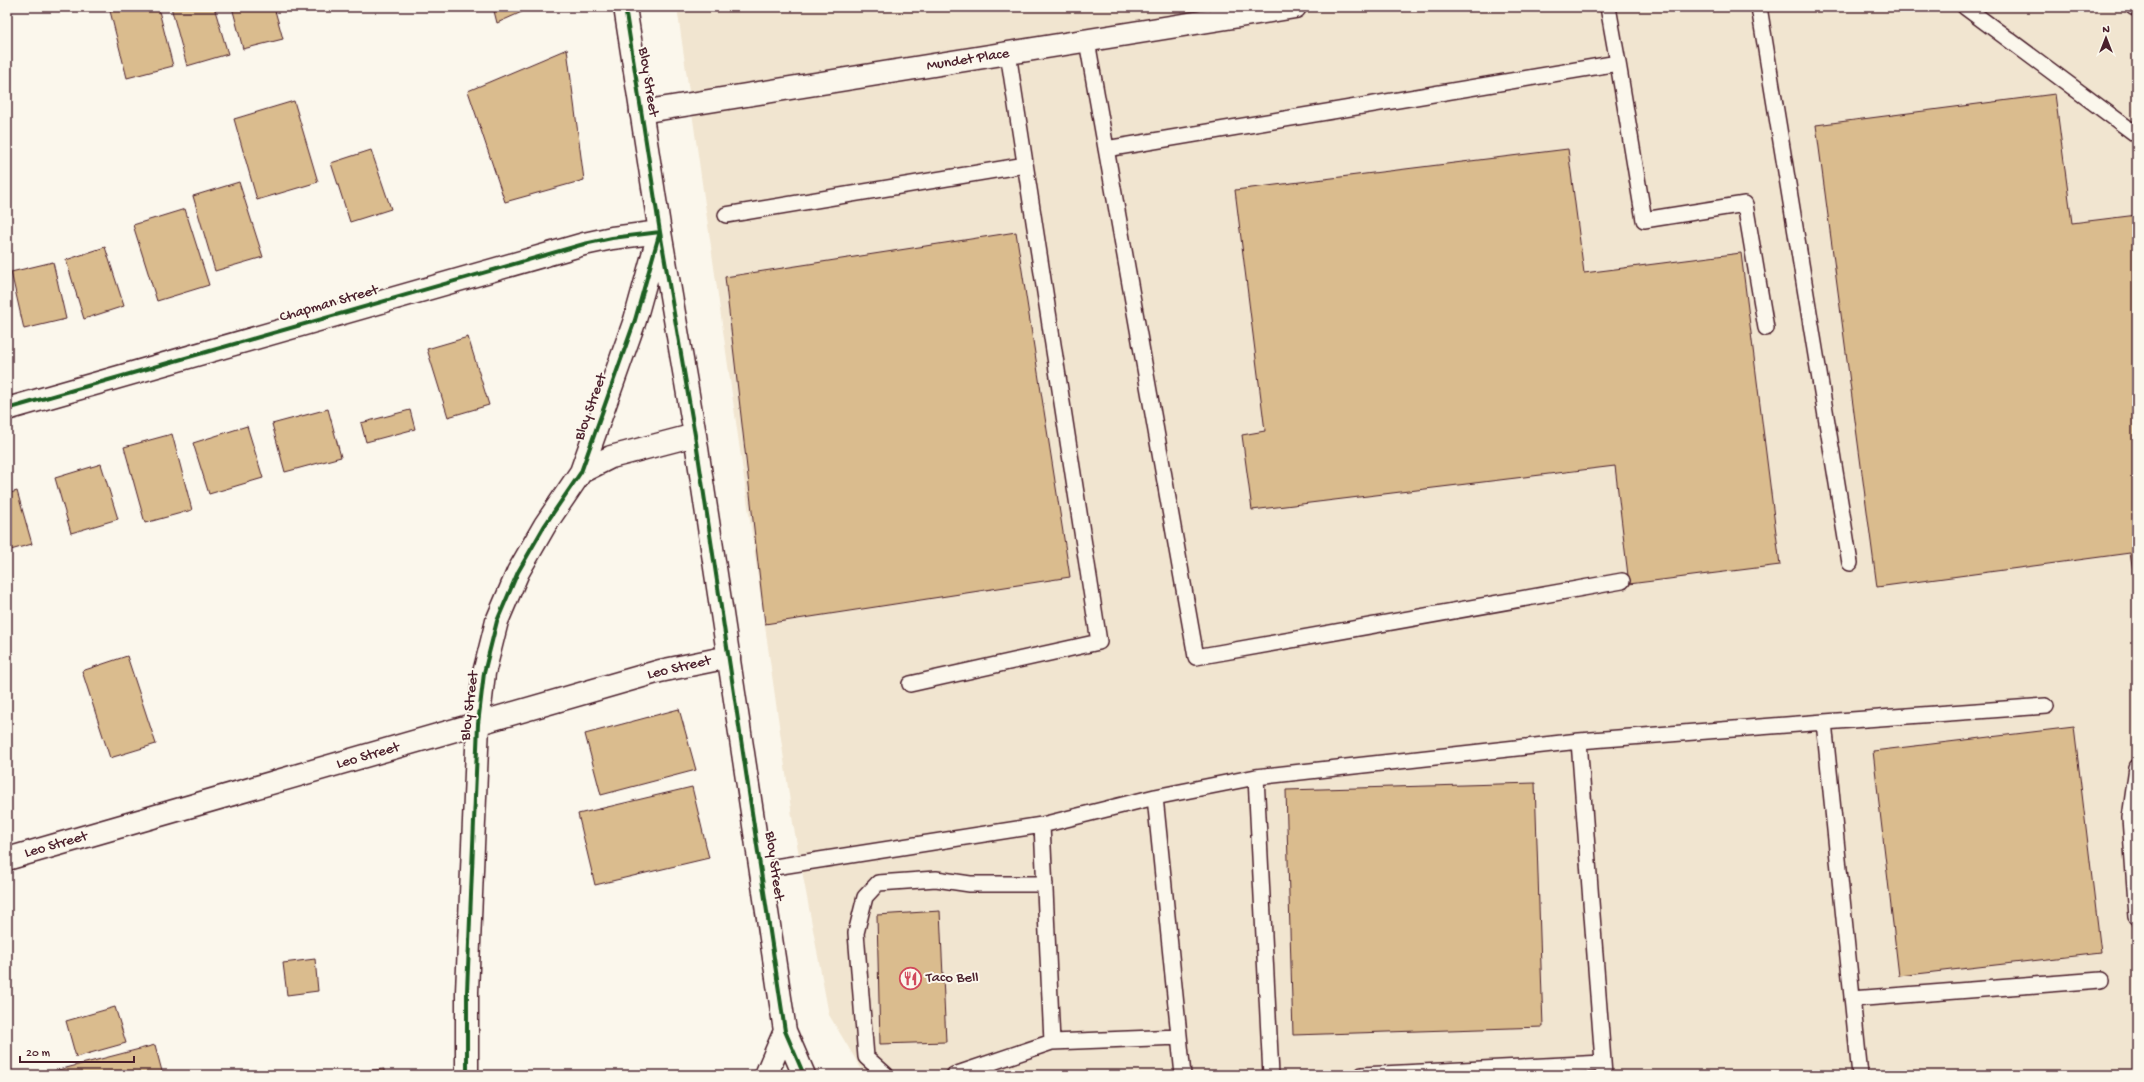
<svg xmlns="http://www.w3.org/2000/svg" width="2144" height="1082" font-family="'Gochi Hand',sans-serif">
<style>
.built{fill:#f1e5d0}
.building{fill:#dabc8e;stroke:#4a1f2b}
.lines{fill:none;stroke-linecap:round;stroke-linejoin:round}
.lane-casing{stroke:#4a1f2b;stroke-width:18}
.street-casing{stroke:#4a1f2b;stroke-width:25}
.secondary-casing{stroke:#4a1f2b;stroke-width:25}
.lane{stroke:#fbf7ec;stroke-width:15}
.street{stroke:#fbf7ec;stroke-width:22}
.secondary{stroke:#fbf7ec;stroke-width:22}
.cycleway-casing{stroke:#fbf7ec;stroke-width:6}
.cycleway{stroke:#1b5e20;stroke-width:4}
.labels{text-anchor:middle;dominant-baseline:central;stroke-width:4;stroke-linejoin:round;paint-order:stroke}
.street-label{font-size:15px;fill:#4a1f2b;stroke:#fbf7ec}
.poi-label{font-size:15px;fill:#4a1f2b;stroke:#fbf7ec;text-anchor:start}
</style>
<rect width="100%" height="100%" fill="#fbf7ec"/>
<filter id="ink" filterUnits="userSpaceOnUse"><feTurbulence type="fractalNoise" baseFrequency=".025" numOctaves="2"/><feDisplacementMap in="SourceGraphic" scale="8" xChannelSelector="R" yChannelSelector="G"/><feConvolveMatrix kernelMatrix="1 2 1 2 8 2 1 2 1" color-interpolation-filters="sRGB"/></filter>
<g filter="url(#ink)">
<!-- built -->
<path class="built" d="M 677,7 L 2137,7 L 2137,1075 L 865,1075 L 829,1015 L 793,823 Z"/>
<!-- building -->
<path class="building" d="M 109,7 L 158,7 L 173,66 L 127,78 Z
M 171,7 L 214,7 L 228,54 L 187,66 Z
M 232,7 L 274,7 L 283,39 L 243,49 Z
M 493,7 L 533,7 L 497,23 Z
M 567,49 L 584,180 L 505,202 L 468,91 Z
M 2055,94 L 2072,223 L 2137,215 L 2137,586 L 2135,586 L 2130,553 L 1877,587 L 1816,125 Z
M 294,101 L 318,182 L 257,200 L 234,119 Z
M 1568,149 L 1584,273 L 1741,253 L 1780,565 L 1629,584 L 1615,466 L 1252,510 L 1242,435 L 1265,431 L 1235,190 Z
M 371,150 L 391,209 L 350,222 L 331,163 Z
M 239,182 L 263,257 L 215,271 L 193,196 Z
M 185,209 L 209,285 L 157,301 L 133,225 Z
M 1016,232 L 1070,577 L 765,624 L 725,277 Z
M 105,247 L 124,306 L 84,319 L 66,260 Z
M 53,262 L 66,319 L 24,329 L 11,272 Z
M 468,337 L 489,405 L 448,417 L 427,349 Z
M 328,409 L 341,457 L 285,472 L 272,424 Z
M 410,410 L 415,429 L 366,442 L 361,423 Z
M 247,426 L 263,478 L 209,494 L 193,443 Z
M 172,434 L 192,510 L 145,523 L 124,447 Z
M 101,464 L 118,519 L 71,533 L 55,478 Z
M 17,491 L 32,544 L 7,551 L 7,494 Z
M 127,656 L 156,744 L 110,758 L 82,671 Z
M 679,709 L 696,770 L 601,795 L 585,734 Z
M 2074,727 L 2101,953 L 1899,976 L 1873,751 Z
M 1535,783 L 1543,1027 L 1293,1035 L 1286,790 Z
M 692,787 L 709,858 L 595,885 L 578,814 Z
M 940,911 L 946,1042 L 880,1044 L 877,915 Z
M 315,959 L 318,991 L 287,995 L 283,963 Z
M 115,1007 L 126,1043 L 76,1057 L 66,1021 Z
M 155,1045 L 163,1075 L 39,1075 Z
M 384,1069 L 384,1075 L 342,1075 L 341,1073 Z"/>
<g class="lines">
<defs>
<path id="lane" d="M 1759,7 L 1850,563
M 1965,7 L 2137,135
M 2133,7 L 2137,9
M 1087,41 L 1196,657 L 1622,581
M 1618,63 L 1644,220 L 1745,204 L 1766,328
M 1106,149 L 1618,63 L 1608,7
M 726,215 L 1025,165
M 910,684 L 1099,642 L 1008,53
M 1579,741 L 1824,722
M 2137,767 L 2130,818 L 2137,917
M 1256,777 L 1579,741 L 1604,1075
M 1155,797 L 1183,1075
M 1042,825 L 1052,1042
M 762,869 L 1042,825 L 1155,797 L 1256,777 L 1271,1075
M 1852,999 L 2101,980
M 886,1075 L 866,1057 L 856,933 L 865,897 L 878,883 L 936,879 L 970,884 L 1045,884
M 954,1075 L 1052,1042 L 1179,1037
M 1362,1075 L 1603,1063
M 1860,1075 L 1824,722 L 2046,706"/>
<path id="street" d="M 641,112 L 1295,7
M 7,409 L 584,244 L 612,238 L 660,232
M 7,859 L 660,671 L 729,657"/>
<path id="secondary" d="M 625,7 L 660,232 L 695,435 L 785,1031 L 804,1075
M 581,472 L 611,457 L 695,435
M 467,1075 L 467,992 L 478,724 L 484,673 L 497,621 L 518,572 L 545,525 L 581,472 L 635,320 L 658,237
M 766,1075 L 785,1031"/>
</defs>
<!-- lane casing -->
<use href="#lane" class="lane-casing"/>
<!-- street casing -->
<use href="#street" class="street-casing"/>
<!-- secondary casing -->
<use href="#secondary" class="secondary-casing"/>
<!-- lane -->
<use href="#lane" class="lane"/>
<!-- street -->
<use href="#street" class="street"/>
<!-- secondary -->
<use href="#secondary" class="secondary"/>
<defs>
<path id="cycleway" d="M 625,7 L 660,232 L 695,435 L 785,1031 L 804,1075
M 7,409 L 584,244 L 612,238 L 660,232
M 467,1075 L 467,992 L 478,724 L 484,673 L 497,621 L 518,572 L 545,525 L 581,472 L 635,320 L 659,235"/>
</defs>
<!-- cycleway casing -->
<use href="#cycleway" class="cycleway-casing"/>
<!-- cycleway -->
<use href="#cycleway" class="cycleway"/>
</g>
</g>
<!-- icons -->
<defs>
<symbol id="restaurant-ring" viewBox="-11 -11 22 22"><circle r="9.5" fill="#fbf7ec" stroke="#d1495b" stroke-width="1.5"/><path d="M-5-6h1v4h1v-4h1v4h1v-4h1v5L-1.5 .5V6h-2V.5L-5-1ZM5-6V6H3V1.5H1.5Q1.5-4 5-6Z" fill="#d1495b"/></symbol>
</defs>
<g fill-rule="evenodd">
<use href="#restaurant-ring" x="898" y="966" width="25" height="25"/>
</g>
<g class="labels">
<!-- street labels -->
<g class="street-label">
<text transform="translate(968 60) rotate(-9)">Mundet Place</text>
<text transform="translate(648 82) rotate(81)">Bloy Street</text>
<text transform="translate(329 304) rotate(-16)">Chapman Street</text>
<text transform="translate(591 407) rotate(-70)">Bloy Street</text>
<text transform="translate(679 668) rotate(-13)">Leo Street</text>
<text transform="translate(470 706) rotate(-83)">Bloy Street</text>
<text transform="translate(368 756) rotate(-16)">Leo Street</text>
<text transform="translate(56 845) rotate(-16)">Leo Street</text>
<text transform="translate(774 866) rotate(82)">Bloy Street</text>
</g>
<!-- poi labels -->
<g class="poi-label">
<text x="926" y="978">Taco Bell</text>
</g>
</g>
<!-- margin -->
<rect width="2144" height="1082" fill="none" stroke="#fbf7ec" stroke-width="24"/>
<rect x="12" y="12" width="2120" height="1058" fill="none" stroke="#4a1f2b" stroke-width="1.5" filter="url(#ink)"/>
<!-- north arrow -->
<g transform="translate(2106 38)" stroke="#fbf7ec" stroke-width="3" paint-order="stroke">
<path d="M0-3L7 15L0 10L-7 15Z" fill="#4a1f2b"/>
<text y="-6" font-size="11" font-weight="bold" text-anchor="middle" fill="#4a1f2b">N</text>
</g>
<!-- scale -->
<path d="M20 1056v6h114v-6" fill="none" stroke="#4a1f2b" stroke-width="2"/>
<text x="26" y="1056" font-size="12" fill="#4a1f2b" stroke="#fbf7ec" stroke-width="3" paint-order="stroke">20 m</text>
</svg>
